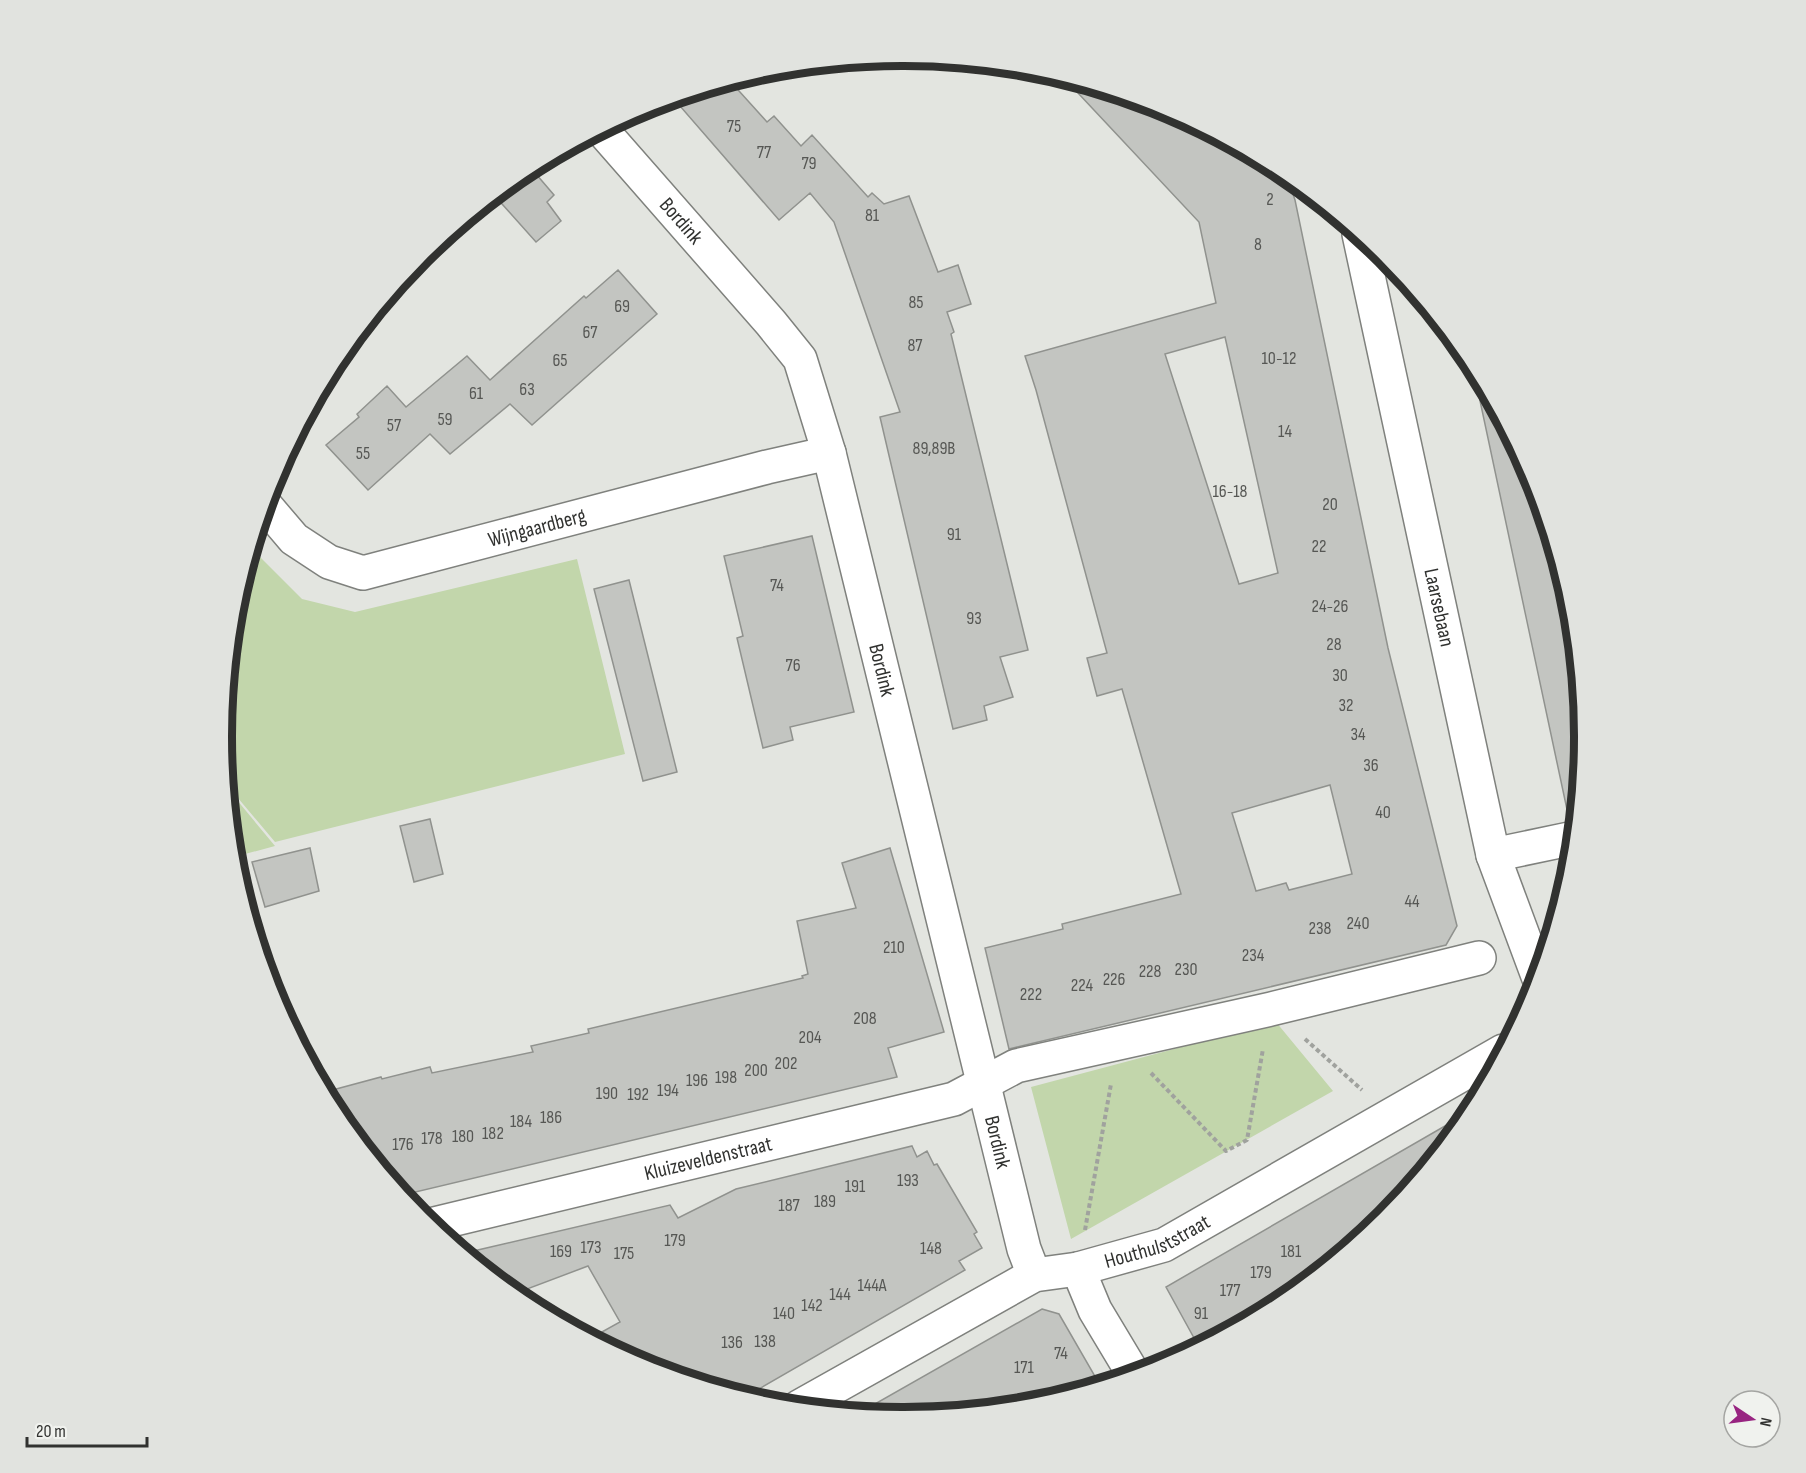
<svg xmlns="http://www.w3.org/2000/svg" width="1806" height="1473" font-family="'Sofia Sans Condensed',sans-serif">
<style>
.green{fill:#c2d6ab}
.building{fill:#c3c5c1;stroke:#90928e;stroke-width:1.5;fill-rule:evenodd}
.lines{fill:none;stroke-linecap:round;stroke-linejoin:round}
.street-casing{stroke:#7f817d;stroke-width:36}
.path{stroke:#a0a29e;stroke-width:4;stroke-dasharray:4.5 3;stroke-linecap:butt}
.street{stroke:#fff;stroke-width:33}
.labels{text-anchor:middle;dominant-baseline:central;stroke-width:6;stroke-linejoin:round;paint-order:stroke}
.number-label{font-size:18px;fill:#565754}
.street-label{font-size:21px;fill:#313230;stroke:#f0f2ee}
.rim{fill:none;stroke:#313230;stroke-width:8}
</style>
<rect width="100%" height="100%" fill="#e3e5e0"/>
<!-- green -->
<path class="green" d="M 252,549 L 302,599 L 355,612 L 577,559 L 625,754 L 275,842 L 227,785 L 222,736 L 235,603 Z
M 227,788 L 275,846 L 234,857 Z
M 1276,1022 L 1333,1091 L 1071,1239 L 1031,1087 Z"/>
<!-- building -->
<path class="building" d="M 1063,77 L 1164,107 L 1286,174 L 1295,200 L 1388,648 L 1457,926 L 1446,945 L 1009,1049 L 985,948 L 1063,929 L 1062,924 L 1181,894 L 1122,689 L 1097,696 L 1087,658 L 1107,653 L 1036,390 L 1025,356 L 1216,303 L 1199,222 ZM 1225,337 L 1278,573 L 1239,584 L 1165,354 ZM 1330,785 L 1352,874 L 1289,890 L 1286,883 L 1256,891 L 1232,813 Z
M 730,81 L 767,122 L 774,116 L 801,146 L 812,135 L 868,197 L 872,193 L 884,204 L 909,196 L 938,272 L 958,265 L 971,304 L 947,312 L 954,332 L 951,334 L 1028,650 L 1000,657 L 1013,697 L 984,706 L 987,720 L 953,729 L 880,417 L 900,412 L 834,222 L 810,193 L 779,220 L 673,98 Z
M 530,167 L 554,195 L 547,202 L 561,221 L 536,242 L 494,195 Z
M 618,270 L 657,314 L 532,425 L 510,404 L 450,454 L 430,434 L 368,490 L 326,445 L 359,417 L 357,414 L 387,386 L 406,407 L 467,356 L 490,380 L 584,296 L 586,298 Z
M 1488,393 L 1532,476 L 1571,604 L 1584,737 L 1576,819 L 1569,819 L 1479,396 Z
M 812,536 L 854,712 L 790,727 L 793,740 L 763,748 L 737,638 L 743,636 L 724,556 Z
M 629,580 L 677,772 L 643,781 L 594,589 Z
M 430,819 L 443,874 L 414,882 L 400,826 Z
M 310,848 L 319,891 L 265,907 L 252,862 Z
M 890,848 L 944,1032 L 888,1048 L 897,1077 L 403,1195 L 337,1115 L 325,1092 L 381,1077 L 382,1079 L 430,1067 L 432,1073 L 533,1052 L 531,1046 L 589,1033 L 588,1029 L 803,978 L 802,976 L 808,974 L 797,921 L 856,908 L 842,863 Z
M 1464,1115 L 1467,1118 L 1409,1188 L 1381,1204 L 1387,1215 L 1384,1218 L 1290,1296 L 1199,1347 L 1166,1287 Z
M 912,1146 L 917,1157 L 927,1151 L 934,1165 L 937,1164 L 977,1232 L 974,1234 L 982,1248 L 959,1261 L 965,1270 L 745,1397 L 642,1366 L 591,1338 L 620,1322 L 588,1266 L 514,1294 L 465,1253 L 670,1205 L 678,1218 L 736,1189 Z
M 1042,1309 L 1059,1314 L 1100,1385 L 1036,1404 L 903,1418 L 859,1413 Z"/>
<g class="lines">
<defs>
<g id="street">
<path id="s1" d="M 601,129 L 771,323 L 800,359 L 829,453 L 1024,1249 L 1034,1275"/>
<path id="s2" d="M 1359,234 L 1493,855 L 1538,976"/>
<path id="s3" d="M 265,505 L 294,539 L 329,562 L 363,573 L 767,467 L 829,453"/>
<path d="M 1493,855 L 1574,838"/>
<path id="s4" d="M 430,1225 L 954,1099 L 1016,1066 L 1271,1009 L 1479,958"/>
<path d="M 1078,1269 L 1095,1310 L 1134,1375"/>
<path id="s5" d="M 799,1407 L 1034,1275 L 1078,1269 L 1164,1245 L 1503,1051"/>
</g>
</defs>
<!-- street casing -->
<use href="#street" class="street-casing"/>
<!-- path -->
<path class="path" d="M 1305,1039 L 1362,1090
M 1151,1073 L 1226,1151 L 1247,1140 L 1263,1049
M 1085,1230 L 1111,1084"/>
<!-- street -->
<use href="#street" class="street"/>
</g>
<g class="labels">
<!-- number labels -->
<g class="number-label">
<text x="734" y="126">75</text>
<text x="764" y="152">77</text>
<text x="809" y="163">79</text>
<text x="1270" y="199">2</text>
<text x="872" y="215">81</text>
<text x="1258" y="244">8</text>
<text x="916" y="302">85</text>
<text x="622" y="306">69</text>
<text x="590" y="332">67</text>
<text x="915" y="345">87</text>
<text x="1279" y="358">10-12</text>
<text x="560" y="360">65</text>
<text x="527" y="389">63</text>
<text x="476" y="393">61</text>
<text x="445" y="419">59</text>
<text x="394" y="425">57</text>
<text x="1285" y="431">14</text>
<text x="934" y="448">89,89B</text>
<text x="363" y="453">55</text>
<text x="1230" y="491">16-18</text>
<text x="1330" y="504">20</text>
<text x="954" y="534">91</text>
<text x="1319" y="546">22</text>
<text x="777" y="585">74</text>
<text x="1330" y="606">24-26</text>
<text x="974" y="618">93</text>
<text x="1334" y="644">28</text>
<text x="793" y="665">76</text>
<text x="1340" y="675">30</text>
<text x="1346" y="705">32</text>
<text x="1358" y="734">34</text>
<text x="1371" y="765">36</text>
<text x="1383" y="812">40</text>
<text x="1412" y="901">44</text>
<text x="1358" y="923">240</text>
<text x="1320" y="928">238</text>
<text x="894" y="947">210</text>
<text x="1253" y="955">234</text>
<text x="1186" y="969">230</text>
<text x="1150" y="971">228</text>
<text x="1114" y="979">226</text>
<text x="1082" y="985">224</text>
<text x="1031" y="994">222</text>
<text x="865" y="1018">208</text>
<text x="810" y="1037">204</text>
<text x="786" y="1063">202</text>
<text x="756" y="1070">200</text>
<text x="726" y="1077">198</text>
<text x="697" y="1080">196</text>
<text x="668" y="1090">194</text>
<text x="607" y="1093">190</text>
<text x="638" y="1094">192</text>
<text x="551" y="1117">186</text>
<text x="521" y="1121">184</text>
<text x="493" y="1133">182</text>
<text x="463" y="1136">180</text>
<text x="432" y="1138">178</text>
<text x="403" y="1144">176</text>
<text x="908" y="1180">193</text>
<text x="855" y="1186">191</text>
<text x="825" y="1201">189</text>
<text x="789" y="1205">187</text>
<text x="675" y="1240">179</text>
<text x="591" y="1247">173</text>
<text x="931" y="1248">148</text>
<text x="561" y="1251">169</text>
<text x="1291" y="1251">181</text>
<text x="624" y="1253">175</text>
<text x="1261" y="1272">179</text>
<text x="872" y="1285">144A</text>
<text x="1230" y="1290">177</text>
<text x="840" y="1294">144</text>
<text x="812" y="1305">142</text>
<text x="784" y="1313">140</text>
<text x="1201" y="1313">91</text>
<text x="765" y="1341">138</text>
<text x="732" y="1342">136</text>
<text x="1061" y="1353">74</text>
<text x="1024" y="1367">171</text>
</g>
<!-- street labels -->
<g class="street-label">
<text stroke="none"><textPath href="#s1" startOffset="122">Bordink</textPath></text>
<text stroke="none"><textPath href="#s3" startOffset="302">Wijngaardberg</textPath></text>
<text stroke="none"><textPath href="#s2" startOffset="382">Laarsebaan</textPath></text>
<text stroke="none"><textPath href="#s1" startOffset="626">Bordink</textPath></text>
<text stroke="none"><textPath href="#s1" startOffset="1112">Bordink</textPath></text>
<text stroke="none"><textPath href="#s4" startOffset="286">Kluizeveldenstraat</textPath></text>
<text stroke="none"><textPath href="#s5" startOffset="398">Houthulststraat</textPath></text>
</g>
</g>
<!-- crop -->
<path d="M0 0H1806V1473H0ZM902 66H904A670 670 0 0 1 1574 736V737A670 670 0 0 1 904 1407H902A670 670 0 0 1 232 737V736A670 670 0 0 1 902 66Z" fill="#e1e3df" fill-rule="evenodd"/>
<path class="rim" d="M902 66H904A670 670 0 0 1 1574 736V737A670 670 0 0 1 904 1407H902A670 670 0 0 1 232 737V736A670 670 0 0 1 902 66Z"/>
<!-- north arrow -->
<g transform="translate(1752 1419) rotate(103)"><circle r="28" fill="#f0f2ee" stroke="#a4a5a2" stroke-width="1.5"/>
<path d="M0-4.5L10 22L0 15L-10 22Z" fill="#982481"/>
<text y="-9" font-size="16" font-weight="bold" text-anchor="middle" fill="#313230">N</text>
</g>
<!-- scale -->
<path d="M27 1437v9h120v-9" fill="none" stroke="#313230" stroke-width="3"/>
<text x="36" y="1437" font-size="18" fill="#313230" stroke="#f0f2ee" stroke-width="4.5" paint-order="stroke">20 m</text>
</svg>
